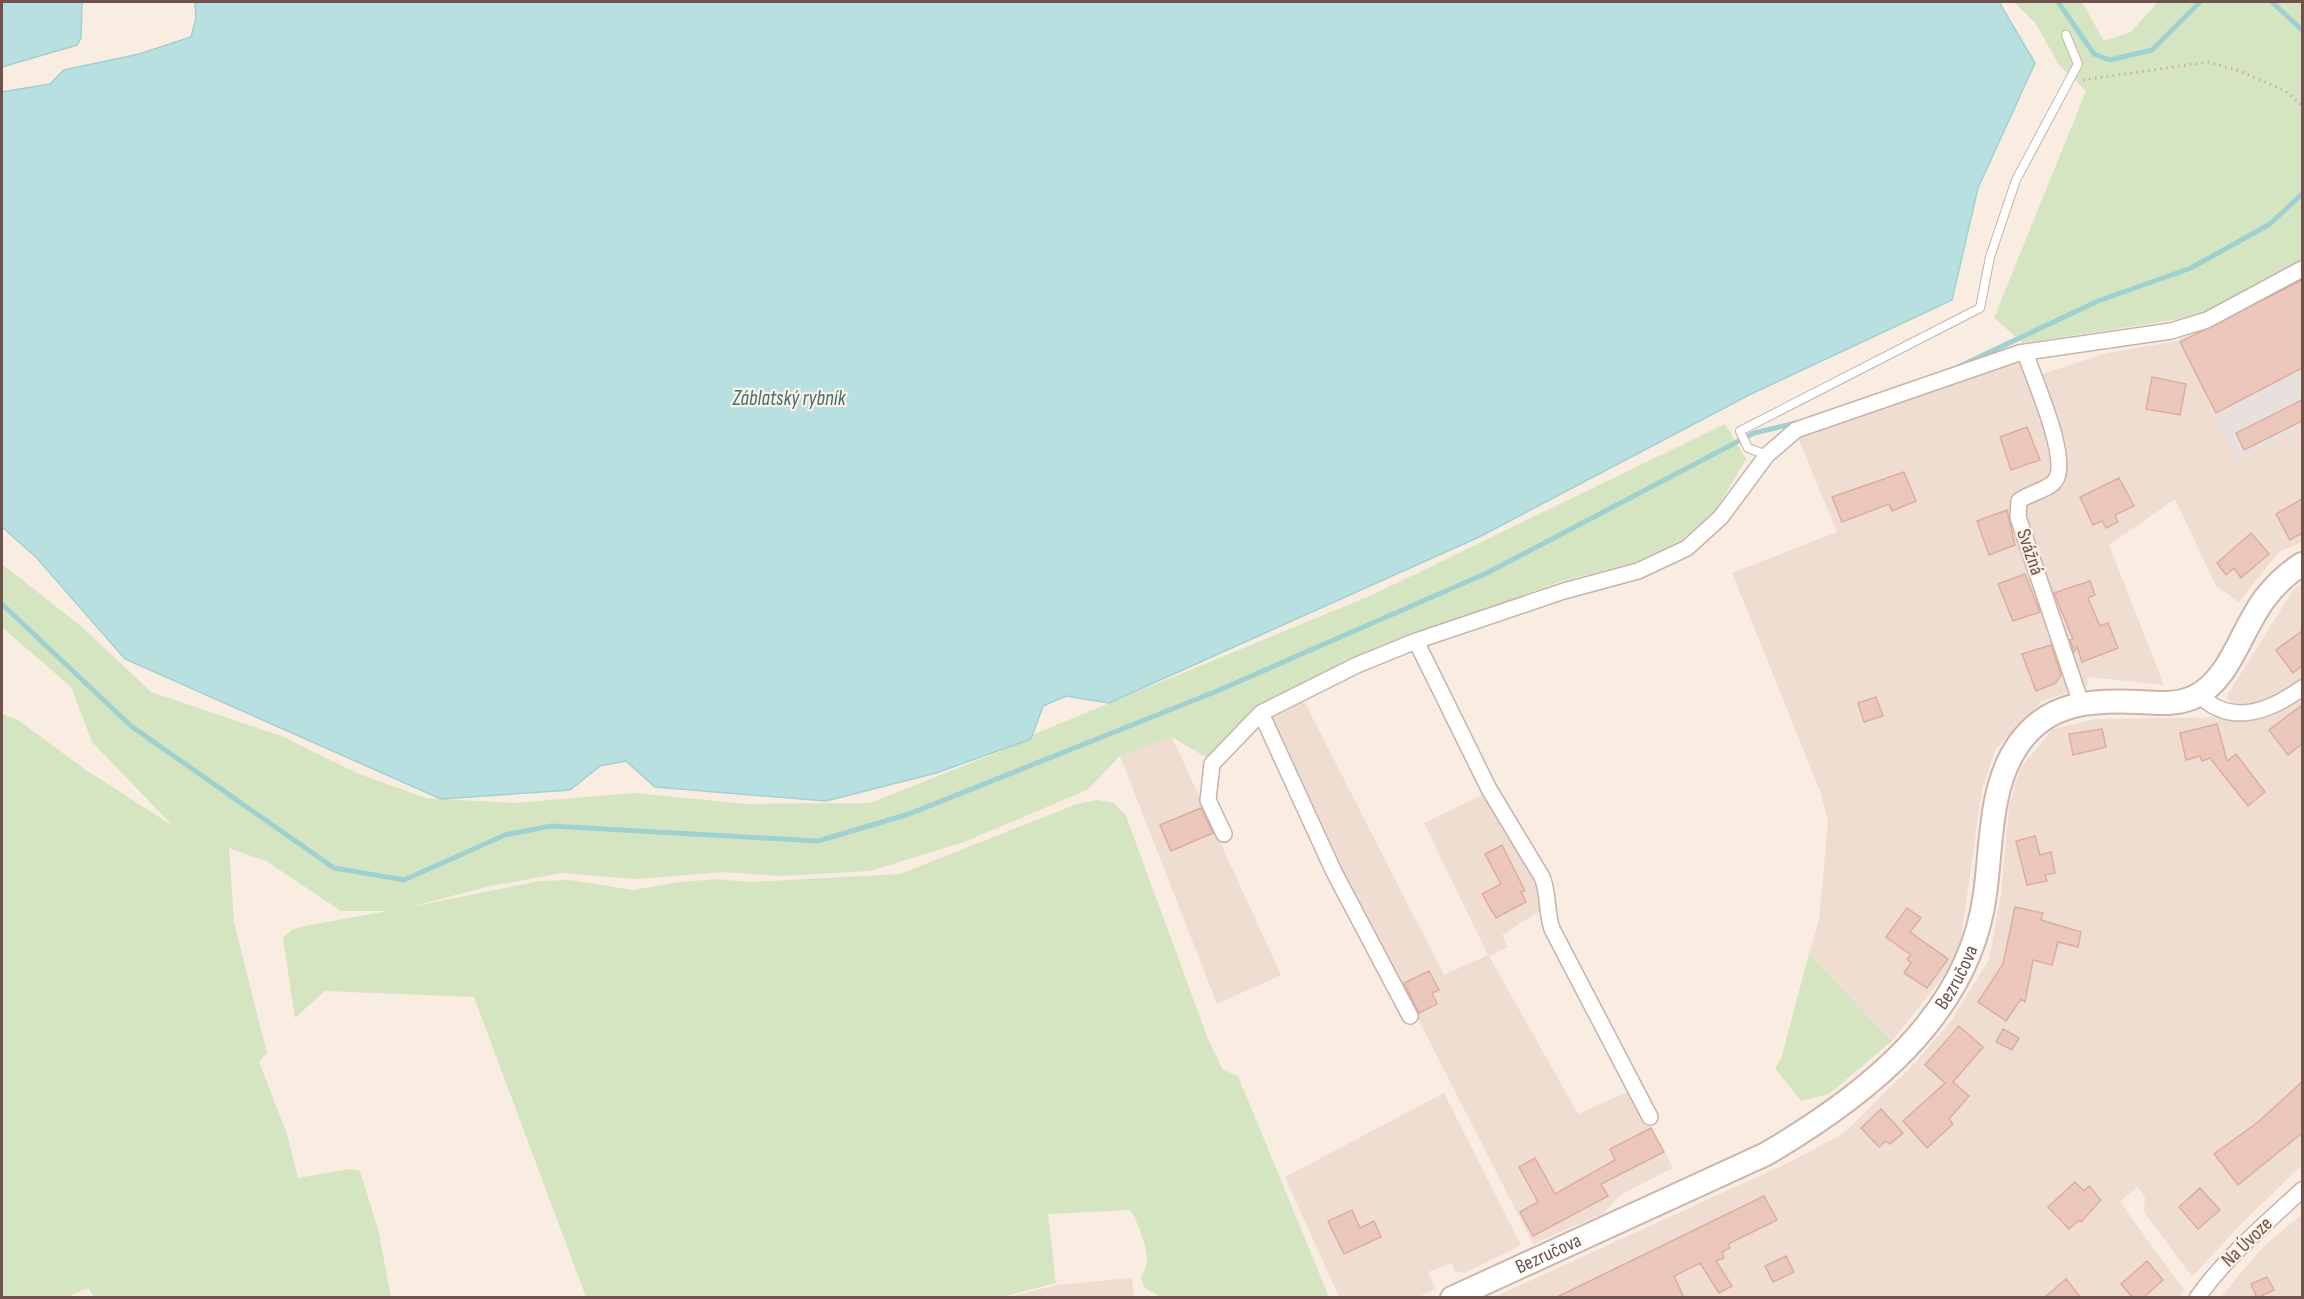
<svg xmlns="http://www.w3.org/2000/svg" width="2304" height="1299" font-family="'Sofia Sans Condensed',sans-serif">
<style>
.residential{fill:#f0ddd1}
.industrial{fill:#e8e0dc}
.green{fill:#d5e5c2}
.water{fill:#b8e0e0;stroke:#a0d1d1;stroke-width:1.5}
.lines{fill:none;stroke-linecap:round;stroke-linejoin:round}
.stream{stroke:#a0d1d1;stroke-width:5}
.building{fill:#ecc8bc;stroke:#ddad9e;stroke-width:1.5}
.service-casing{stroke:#c8b3aa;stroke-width:10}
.minor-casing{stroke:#c8b3aa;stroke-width:18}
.secondary-casing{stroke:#ceb4aa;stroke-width:26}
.path{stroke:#d0aba0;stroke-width:3;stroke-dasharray:1.5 4.5;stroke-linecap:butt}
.service{stroke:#fff;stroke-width:8}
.minor{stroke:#fff;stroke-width:15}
.secondary{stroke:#fff;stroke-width:22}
.labels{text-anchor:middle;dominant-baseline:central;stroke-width:4.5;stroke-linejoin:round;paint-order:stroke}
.street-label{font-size:20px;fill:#6e524b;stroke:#fdf1e7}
.water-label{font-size:21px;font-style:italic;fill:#417272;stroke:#fdf1e7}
</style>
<rect width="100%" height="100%" fill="#f9ece1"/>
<!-- residential -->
<path class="residential" d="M 2177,341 L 2239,459 L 2302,428 L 2302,542 L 2279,552 L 2239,602 L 2216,586 L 2175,499 L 2109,545 L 2164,685 L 2088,677 L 2087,686 L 2042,701 L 1995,750 L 1982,790 L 1960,945 L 1953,964 L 1892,1041 L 1809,954 L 1819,920 L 1828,821 L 1820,791 L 1732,573 L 1837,532 L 1798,438 L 1811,428 L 1904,395 L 2020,362 L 2027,379 L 2107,353 Z
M 2302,584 L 2302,680 L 2280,697 L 2235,706 L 2226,697 L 2294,589 Z
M 2302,696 L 2302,1165 L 2244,1221 L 2192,1277 L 2144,1212 L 2145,1196 L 2137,1187 L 2120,1202 L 2184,1290 L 2178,1297 L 1492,1298 L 1792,1161 L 1844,1133 L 1914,1064 L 1951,1021 L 1989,960 L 2001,894 L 2009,805 L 2021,767 L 2053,729 L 2095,719 L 2230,717 L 2243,722 L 2283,710 Z
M 1304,701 L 1444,975 L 1488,955 L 1424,823 L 1482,795 L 1521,854 L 1543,902 L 1540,911 L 1502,935 L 1508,947 L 1489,956 L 1578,1114 L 1632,1090 L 1673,1168 L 1620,1195 L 1602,1214 L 1533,1244 L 1368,921 L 1364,922 L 1270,719 Z
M 1172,737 L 1281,975 L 1217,1004 L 1120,756 Z
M 1444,1093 L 1521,1245 L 1465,1273 L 1455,1271 L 1452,1263 L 1428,1272 L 1436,1289 L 1418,1297 L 1339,1297 L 1285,1177 Z
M 2302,1214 L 2302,1297 L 2220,1298 L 2261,1249 Z
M 1132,1278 L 1134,1297 L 1008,1297 L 1057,1285 Z"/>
<!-- industrial -->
<path class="industrial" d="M 2302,266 L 2302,428 L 2239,460 L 2177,341 Z"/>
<!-- green -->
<path class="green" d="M 2014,2 L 2082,2 L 2104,41 L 2131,32 L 2158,2 L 2300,2 L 2302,4 L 2302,260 L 2200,316 L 2023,343 L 1994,318 L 2086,91 L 2059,65 L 2036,24 Z
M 1725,424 L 1746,459 L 1716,510 L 1680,541 L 1633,563 L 1562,581 L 1350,658 L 1253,715 L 1207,758 L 1172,737 L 1120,756 L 1087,790 L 964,842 L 870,871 L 778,876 L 723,872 L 636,879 L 562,873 L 490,886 L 410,907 L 540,881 L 570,880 L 633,890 L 680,882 L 716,879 L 751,882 L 900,874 L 1077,804 L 1097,800 L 1114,803 L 1126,816 L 1208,1039 L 1223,1070 L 1238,1076 L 1329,1297 L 1161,1297 L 1145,1288 L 1141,1279 C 1142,1274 1144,1271 1146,1266 C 1151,1254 1137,1220 1130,1210 L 1048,1214 L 1056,1283 L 1002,1297 L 586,1297 L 474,997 L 325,991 L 295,1018 L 283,938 L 292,930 L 305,926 L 388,911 L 341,911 L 268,862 L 229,848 L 234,922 L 267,1053 L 259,1062 L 287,1134 L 298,1178 L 350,1169 L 360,1171 L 378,1229 L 391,1297 L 95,1298 L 88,1288 L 67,1297 L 2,1297 L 2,714 L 18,720 L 86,770 L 173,826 L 92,742 L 71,687 L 2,627 L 2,564 L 82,627 L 151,692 L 284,737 L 359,774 L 426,798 L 515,803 L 635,793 L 746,804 L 870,803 L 1031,739 L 1032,735 L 1372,595 Z
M 1809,954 L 1892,1041 L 1829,1094 L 1801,1101 L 1775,1068 L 1781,1059 Z"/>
<!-- water -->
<path class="water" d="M 2,2 L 82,2 L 81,38 L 77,45 L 2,67 Z
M 195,2 L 1999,2 L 2035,63 L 1978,188 L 1952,300 L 1749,395 L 1479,537 L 1109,703 L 1066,696 L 1043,706 L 1031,739 L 936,773 L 826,801 L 655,787 L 626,761 L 600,766 L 570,790 L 441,799 L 125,659 L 36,557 L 2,527 L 2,92 L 50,84 L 64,70 L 139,54 L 191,37 L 196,18 Z"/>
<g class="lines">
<!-- stream -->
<path class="stream" d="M 2058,2 L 2094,54 L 2110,60 L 2152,50 L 2200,2
M 2272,2 L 2302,30
M 1958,367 L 2098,301 L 2191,268 L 2270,224 L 2302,194
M 2,604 L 131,726 L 334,868 L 404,880 L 505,835 L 551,826 L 818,841 L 909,814 L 1217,691 L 1487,573 L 1754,433 L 1796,423"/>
</g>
<!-- building -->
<path class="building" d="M 2302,280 L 2302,368 L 2216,413 L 2180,342 Z
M 2152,377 L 2186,384 L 2180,415 L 2146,409 Z
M 2302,400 L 2302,421 L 2244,450 L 2236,433 Z
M 2027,427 L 2040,460 L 2011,470 L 2000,437 Z
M 1904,472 L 1916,501 L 1892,511 L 1889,504 L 1842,522 L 1832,497 Z
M 2119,478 L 2134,506 L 2115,515 L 2118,522 L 2106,528 L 2102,521 L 2093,525 L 2080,497 Z
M 2302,499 L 2302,533 L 2290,540 L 2276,514 Z
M 2007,510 L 2015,545 L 1989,555 L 1977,521 Z
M 2251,533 L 2269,554 L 2241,578 L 2234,568 L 2226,575 L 2217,563 Z
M 2025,574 L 2040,612 L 2013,621 L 1998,584 Z
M 2090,581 L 2095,595 L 2088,598 L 2100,626 L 2108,623 L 2118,648 L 2082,662 L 2077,647 L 2074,652 L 2070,640 L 2073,639 L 2054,593 Z
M 2302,631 L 2302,666 L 2293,673 L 2276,650 Z
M 2051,645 L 2061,675 L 2056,683 L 2036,691 L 2022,654 Z
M 1876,697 L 1883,716 L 1864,722 L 1858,703 Z
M 2302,705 L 2302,744 L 2288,755 L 2269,730 Z
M 2217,724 L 2227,761 L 2236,754 L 2265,792 L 2248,806 L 2210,758 L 2202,761 L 2200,756 L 2186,760 L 2180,733 Z
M 2102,729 L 2106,747 L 2073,755 L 2069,734 Z
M 1201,808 L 1213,833 L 1171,851 L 1160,825 Z
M 2035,836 L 2040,855 L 2051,852 L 2055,873 L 2045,875 L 2047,881 L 2027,885 L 2016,841 Z
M 1502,845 L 1525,891 L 1521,892 L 1526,902 L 1496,918 L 1482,894 L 1501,884 L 1485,854 Z
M 2015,907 L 2043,913 L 2041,920 L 2081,932 L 2078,947 L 2058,942 L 2052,965 L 2033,960 L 2025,1002 L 2021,999 L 2006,1021 L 1978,1002 L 2003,964 Z
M 1907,908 L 1921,918 L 1910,932 L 1948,959 L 1927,988 L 1904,973 L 1911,963 L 1907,959 L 1911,955 L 1886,937 Z
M 1429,971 L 1439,990 L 1432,993 L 1437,1004 L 1419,1013 L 1404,983 Z
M 1959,1026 L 1983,1047 L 1953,1082 L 1969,1096 L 1949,1119 L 1953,1124 L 1927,1148 L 1903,1121 L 1945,1083 L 1925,1065 Z
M 2003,1029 L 2019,1038 L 2012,1050 L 1996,1042 Z
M 2302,1082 L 2302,1133 L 2238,1185 L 2214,1154 L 2257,1123 Z
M 1881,1109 L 1903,1133 L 1890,1144 L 1886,1141 L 1879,1147 L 1861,1128 Z
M 1651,1128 L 1664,1152 L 1601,1184 L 1608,1196 L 1533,1236 L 1520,1212 L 1538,1202 L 1519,1167 L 1535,1158 L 1555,1194 L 1615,1160 L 1610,1149 Z
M 2075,1182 L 2084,1191 L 2089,1186 L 2101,1200 L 2081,1222 L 2079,1220 L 2069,1229 L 2048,1207 Z
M 2200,1188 L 2220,1210 L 2198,1229 L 2179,1207 Z
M 1764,1196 L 1777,1220 L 1728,1244 L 1730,1248 L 1722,1252 L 1724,1258 L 1716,1261 L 1732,1286 L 1719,1293 L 1700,1263 L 1674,1276 L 1684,1298 L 1555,1298 Z
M 1352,1210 L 1360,1228 L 1374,1221 L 1381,1237 L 1344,1254 L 1328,1221 Z
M 1786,1256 L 1794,1272 L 1773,1282 L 1765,1266 Z
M 2147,1261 L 2163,1280 L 2143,1298 L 2133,1298 L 2121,1284 Z
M 2267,1277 L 2274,1290 L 2257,1298 L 2251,1284 Z
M 2066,1279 L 2081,1298 L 2044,1298 Z"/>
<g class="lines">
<defs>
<path id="service" d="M 1767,455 L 1748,448 L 1740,431 L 1980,308 L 1990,257 L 2016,180 L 2078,64 L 2066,35"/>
<path id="minor" d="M 2025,352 C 2033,378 2071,460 2055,481 C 2048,490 2029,493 2019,501 L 2018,517 L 2081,703
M 1416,641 L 1489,789 L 1542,877 C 1549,893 1546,912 1552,929 L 1650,1117
M 2199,695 C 2232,727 2270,711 2302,688
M 1261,713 L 1334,872 L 1410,1016
M 1224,834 L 1208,800 L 1212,764 L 1261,713 L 1357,665 L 1416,641 L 1564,591 L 1638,571 L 1687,548 L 1721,517 L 1767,455 L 1796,430 L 2019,353 L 2171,331 L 2207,320 L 2302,269
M 2197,1298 C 2226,1257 2265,1224 2302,1190"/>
<g id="secondary">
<path id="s1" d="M 1452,1298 L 1766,1154 C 1865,1096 1969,1016 1985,894 C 1992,845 1989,787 2018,745 C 2047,702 2091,700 2139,702 C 2156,703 2175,705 2192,698 C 2231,681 2241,628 2266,597 C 2276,584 2288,573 2302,564"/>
</g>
</defs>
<!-- service casing -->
<use href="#service" class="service-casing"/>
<!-- minor casing -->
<use href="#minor" class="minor-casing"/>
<!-- secondary casing -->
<use href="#secondary" class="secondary-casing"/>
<!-- path -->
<path class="path" d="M 2083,80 L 2208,62 L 2237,70 L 2284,90 L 2302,105"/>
<!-- service -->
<use href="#service" class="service"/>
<!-- minor -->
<use href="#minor" class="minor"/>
<!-- secondary -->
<use href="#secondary" class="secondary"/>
</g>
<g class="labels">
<!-- street labels -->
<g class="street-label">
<text transform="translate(2030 552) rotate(71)">Svážná</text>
<text stroke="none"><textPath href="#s1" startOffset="609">Bezručova</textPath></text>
<text transform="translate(2247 1242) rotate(-44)">Na Úvoze</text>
<text stroke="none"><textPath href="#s1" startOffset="106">Bezručova</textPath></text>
</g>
<!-- water labels -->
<g class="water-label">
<text x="789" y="398">Záblatský rybník</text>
</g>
</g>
<!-- border -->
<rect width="2304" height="1299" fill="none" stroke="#6e524b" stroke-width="6"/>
</svg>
